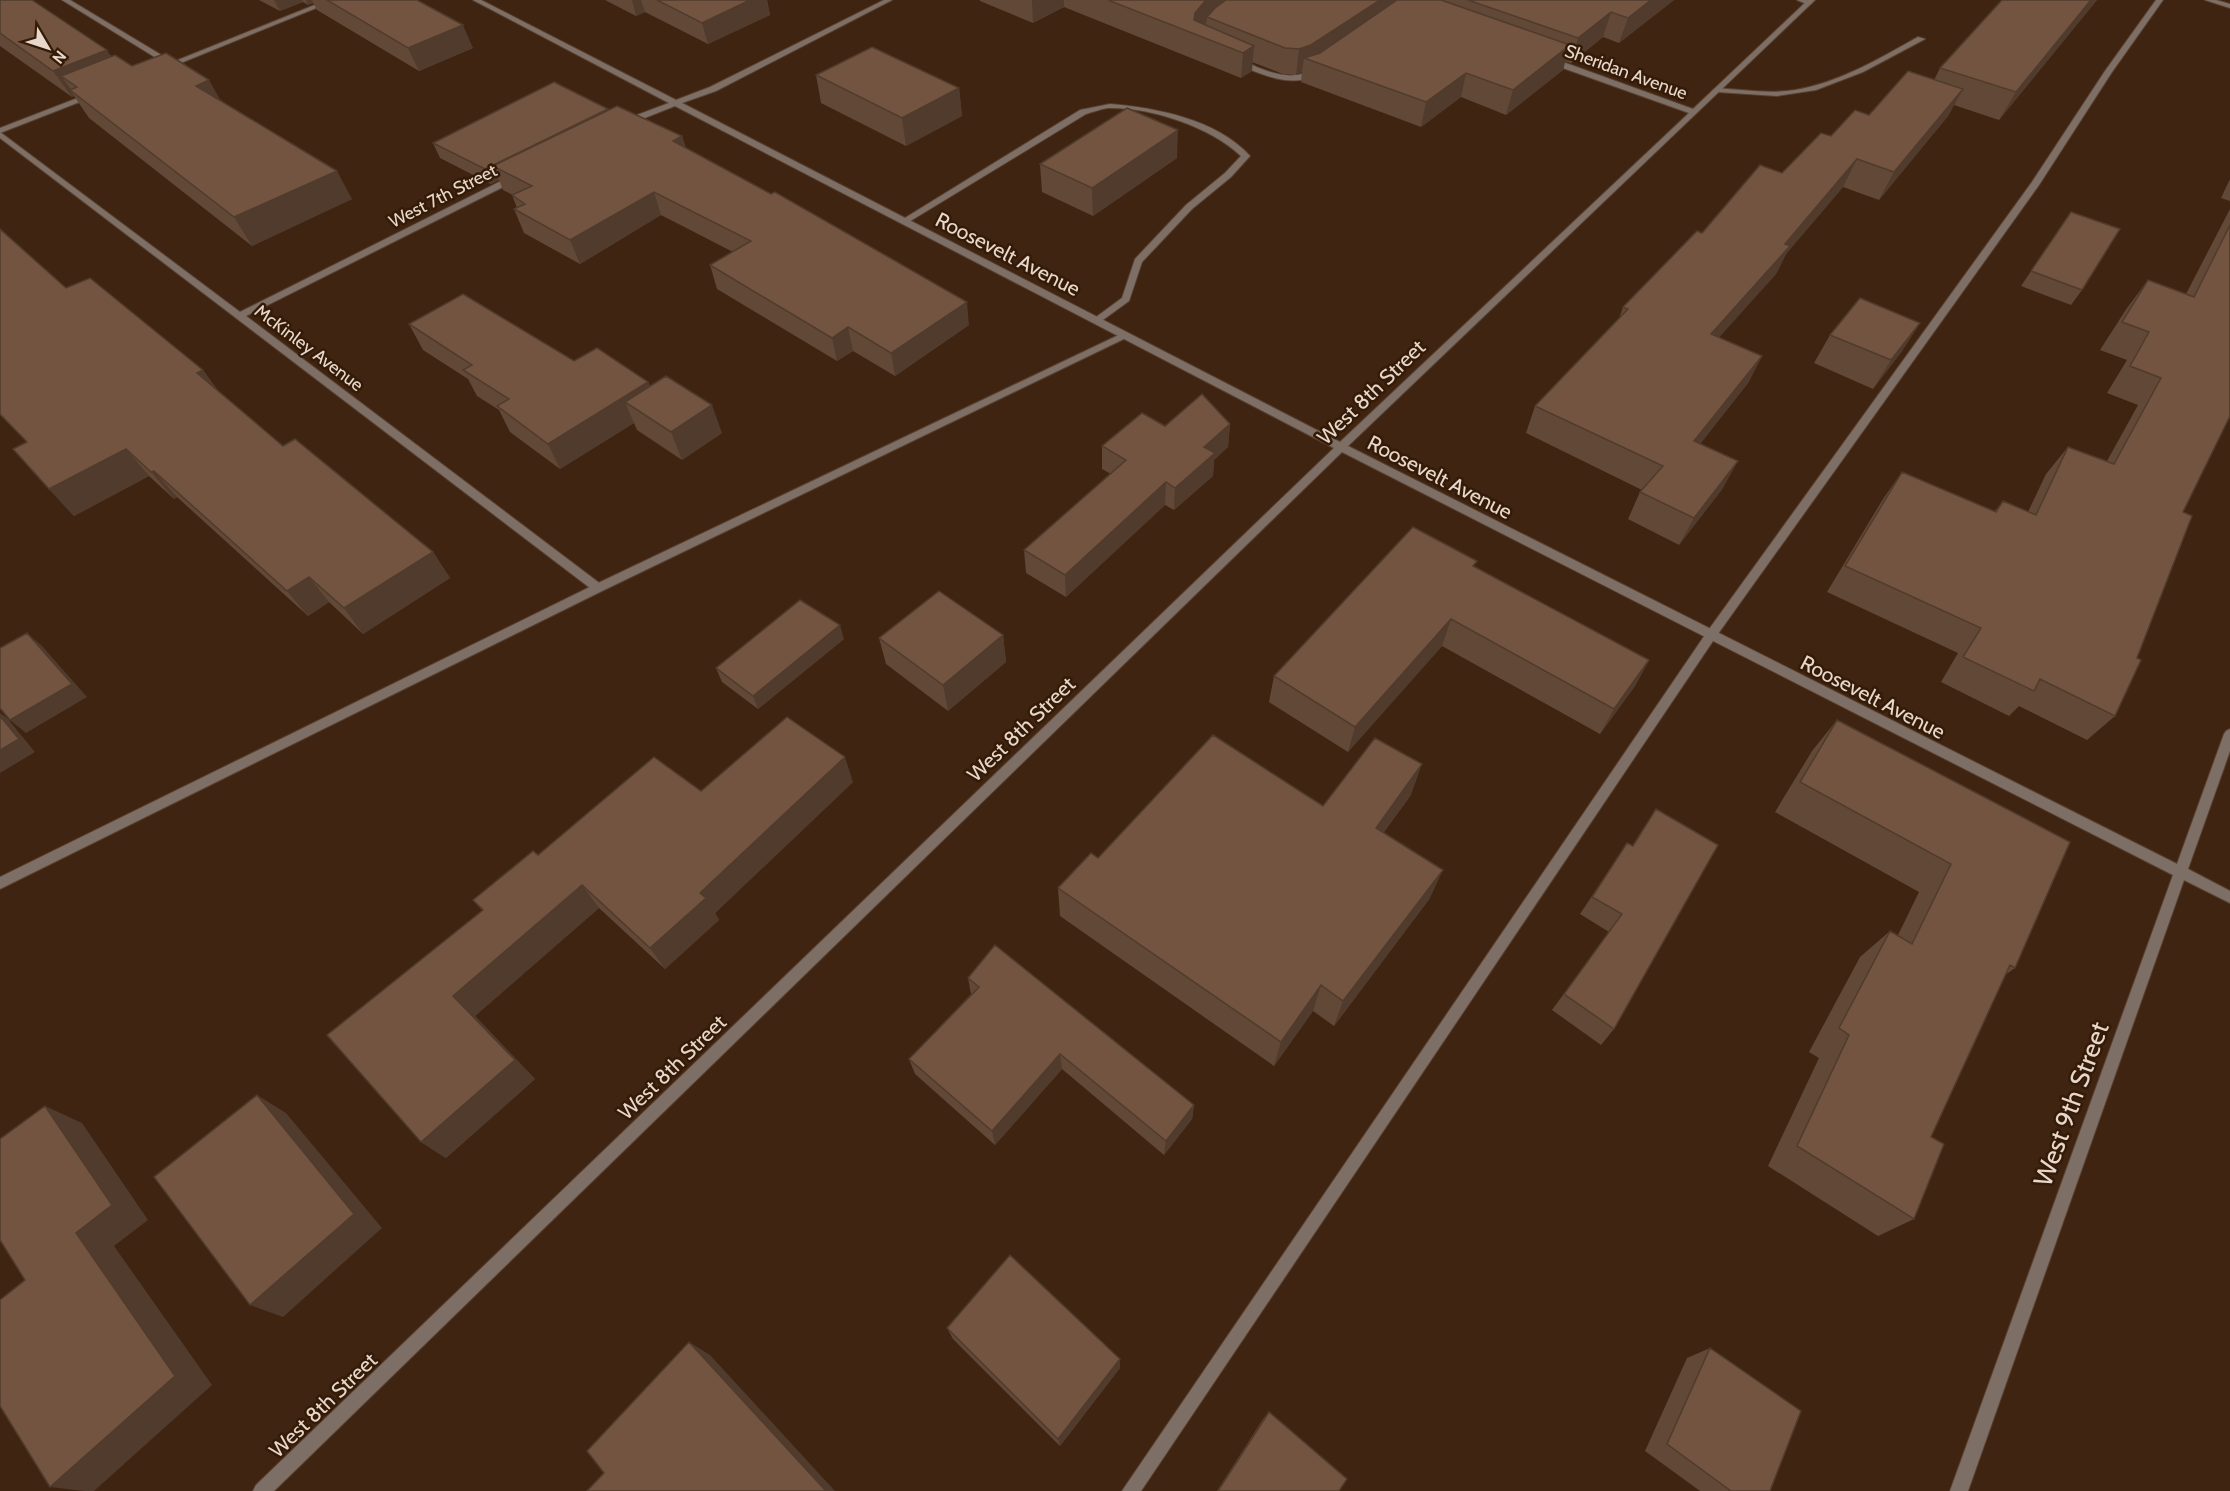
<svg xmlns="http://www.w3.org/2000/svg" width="2230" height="1491" font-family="Cabin,sans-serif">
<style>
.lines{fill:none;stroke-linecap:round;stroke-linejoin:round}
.service-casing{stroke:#5a412f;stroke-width:2}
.minor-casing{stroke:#5a412f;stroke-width:2}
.service{fill:#7e6f66;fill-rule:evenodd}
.minor{fill:#7e6f66;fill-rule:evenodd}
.wall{fill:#624837}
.shaded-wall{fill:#503b2d}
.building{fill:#725440;stroke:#503b2d;stroke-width:1.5}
.labels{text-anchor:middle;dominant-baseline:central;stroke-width:5;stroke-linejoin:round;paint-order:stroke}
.far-street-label{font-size:18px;fill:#e8d7cb;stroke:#341b07}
.street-label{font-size:21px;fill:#e8d7cb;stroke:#341b07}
.near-street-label{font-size:26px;fill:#e8d7cb;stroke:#341b07}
</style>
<rect width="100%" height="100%" fill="#3f2411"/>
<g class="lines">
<defs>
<path id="service" d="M 62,0 L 70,0 L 173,62 L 327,0 L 336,0 L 166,69 L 162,67 L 166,64 Z
M 1797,0 L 1807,0 L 1812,3 L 1809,5 Z
M 2156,0 L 2163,0 L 2112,72 L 2039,185 L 1715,638 L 1141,1491 L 1122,1491 L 1707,632 L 2032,182 L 2105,71 Z
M 1918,37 L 1925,39 L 1863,72 L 1816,90 L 1777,96 L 1717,92 L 1713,90 L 1717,88 C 1743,90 1770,94 1795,90 C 1839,83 1880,58 1918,37 Z
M 1236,60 C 1244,60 1252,65 1259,68 C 1283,77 1293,78 1316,70 L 1320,72 C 1294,91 1262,74 1236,64 Z
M 88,94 L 95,96 L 0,133 L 0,128 Z
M 1110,104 C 1157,108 1216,119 1250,156 L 1231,177 L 1192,209 L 1142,262 L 1129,301 L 1100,322 L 1097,323 L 1092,320 L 1122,298 L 1135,259 L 1186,205 L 1225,173 L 1241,156 C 1210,127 1152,107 1108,108 C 1101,109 1093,112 1086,114 L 907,223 L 900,221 L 1080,110 Z
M 1125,332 L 1130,335 L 1128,337 L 602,591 L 0,889 L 0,877 L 594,585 Z"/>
<path id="minor" d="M 473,0 L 481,0 L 676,100 L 710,87 L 884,0 L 892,0 L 716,91 L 682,103 L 1340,442 L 1689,113 L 1546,62 L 1546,58 L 1552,58 L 1693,109 L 1808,0 L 1815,0 L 1348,446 L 2177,864 L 2224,734 L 2226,731 L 2230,729 L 2230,751 L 2188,869 L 2230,891 L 2230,903 L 2184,880 L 1968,1491 L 1950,1491 L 2173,875 L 1342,452 L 274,1491 L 253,1491 L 256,1485 L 1334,448 L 675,106 L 627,125 L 621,125 L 621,121 L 669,103 Z
M 2205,0 L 2216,0 L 2230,4 L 2230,8 Z
M 0,132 L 240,312 L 511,176 L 517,176 L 517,180 L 246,316 L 602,585 L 603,588 L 602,591 L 594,591 L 0,138 Z"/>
</defs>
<!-- service casing -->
<use href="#service" class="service-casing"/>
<!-- minor casing -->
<use href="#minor" class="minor-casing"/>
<!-- service -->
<use href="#service" class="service"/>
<!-- minor -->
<use href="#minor" class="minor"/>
</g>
<!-- wall -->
<path class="wall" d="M 0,0 L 132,66 L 221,100 L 352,199 L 252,246 L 89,118 L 74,96 L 72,97 L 0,46 Z
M 259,0 L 417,0 L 473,48 L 419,71 L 317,10 L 313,3 L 308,5 L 303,2 L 280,11 Z
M 605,0 L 767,0 L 770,15 L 708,44 L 645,12 L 636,16 Z
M 980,0 L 1674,0 L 1619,43 L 1603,37 L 1571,63 L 1565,61 L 1563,70 L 1506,115 L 1461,97 L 1421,127 L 1301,82 L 1302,72 L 1296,75 L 1283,74 L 1252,62 L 1252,71 L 1241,78 L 1064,7 L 1033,23 L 980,1 Z
M 2097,0 L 1999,120 L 1954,105 L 1948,116 L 1879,200 L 1843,187 L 1786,254 L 1776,274 L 1719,337 L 1762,356 L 1748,383 L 1700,444 L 1723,488 L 1679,545 L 1628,519 L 1640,492 L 1642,490 L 1526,433 L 1535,406 L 1619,319 L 1623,307 L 1702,233 L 1831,136 L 1934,80 L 1940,68 Z
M 816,75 L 959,88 L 962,116 L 906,146 L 821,103 Z
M 608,109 L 608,110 L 682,136 L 686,148 L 969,325 L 895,376 L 853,351 L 837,361 L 717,289 L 710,265 L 733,252 L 661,215 L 580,264 L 524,233 L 514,209 L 517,208 L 512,195 L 513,195 L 503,190 L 499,180 L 491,184 L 440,158 L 433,143 Z
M 1177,158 L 1093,216 L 1042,192 L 1040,164 Z
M 2230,179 L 2230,201 L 2221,198 Z
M 2230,209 L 2230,416 L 2183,512 L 2115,716 L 2087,740 L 2019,706 L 2009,716 L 1941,682 L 1958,653 L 1827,592 L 1883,499 L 1902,472 L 1995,511 L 2003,501 L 2028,512 L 2046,474 L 2068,447 L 2107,461 L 2138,405 L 2107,393 L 2127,360 L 2100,350 L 2127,308 L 2148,280 L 2186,294 Z
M 2071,212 L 2082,290 L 2071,305 L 2021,286 Z
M 0,229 L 66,288 L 203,370 L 217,390 L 283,446 L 433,552 L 450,578 L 363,634 L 329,602 L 308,616 L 177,497 L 174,499 L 149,476 L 74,516 L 49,489 L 27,442 L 0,415 Z
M 1920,323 L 1902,351 L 1873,389 L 1814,363 L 1830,335 Z
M 409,324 L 574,361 L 648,382 L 650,386 L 722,433 L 682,460 L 637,430 L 634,423 L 560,469 L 510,432 L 499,410 L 477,396 L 468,379 L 423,350 Z
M 1230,424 L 1228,447 L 1214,460 L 1213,476 L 1174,510 L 1165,505 L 1066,597 L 1026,573 L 1024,550 L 1111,474 L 1102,469 L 1102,446 L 1165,426 Z
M 1475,567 L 1649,660 L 1635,686 L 1600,734 L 1442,646 L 1348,752 L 1269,702 L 1274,676 Z
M 1003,635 L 1006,662 L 948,711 L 886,664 L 879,638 Z
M 844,639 L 758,709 L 722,682 L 716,668 Z
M 1837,720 L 2070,842 L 2015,968 L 2005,975 L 1931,1137 L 1914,1219 L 1878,1236 L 1768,1166 L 1819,1058 L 1809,1052 L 1860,957 L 1890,931 L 1898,935 L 1919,892 L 1775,812 L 1812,751 Z
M 853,782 L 715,913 L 719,920 L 665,969 L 599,908 L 475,1016 L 535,1079 L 446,1158 L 421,1142 L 482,910 L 473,900 L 538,855 L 701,791 Z
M 1411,795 L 1384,832 L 1430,898 L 1334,1026 L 1313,1011 L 1274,1066 L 1060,916 L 1058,888 L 1098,858 L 1323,806 Z
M 1656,809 L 1614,1029 L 1601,1045 L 1552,1010 L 1609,932 L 1580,914 L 1627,843 L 1632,846 Z
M 968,978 L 1194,1105 L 1192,1119 L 1164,1155 L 1062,1069 L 995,1145 L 915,1074 L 909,1059 L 971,994 Z
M 947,1328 L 1120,1359 L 1120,1368 L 1060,1446 L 953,1339 Z
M 1710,1348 L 1770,1491 L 1700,1491 L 1645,1451 L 1687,1358 Z
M 1269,1412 L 1339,1491 L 1217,1491 L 1263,1419 Z"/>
<!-- shaded-wall -->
<path class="shaded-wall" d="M 274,0 L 302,0 L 303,2 L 280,11 Z
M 306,0 L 312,0 L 313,3 L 308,5 Z
M 632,0 L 641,0 L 645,12 L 636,16 Z
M 750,0 L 767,0 L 770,15 L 708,44 L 702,23 Z
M 1032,0 L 1064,0 L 1064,7 L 1033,23 Z
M 1206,0 L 1246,0 L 1207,17 L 1206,24 L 1194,34 L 1195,13 Z
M 1380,0 L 1400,0 L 1318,63 L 1304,58 L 1302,72 L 1296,75 L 1299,49 Z
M 1651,0 L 1674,0 L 1619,43 L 1628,18 Z
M 2091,0 L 2097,0 L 1999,120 L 2016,92 Z
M 1611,12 L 1603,37 L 1571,63 L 1578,38 Z
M 463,25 L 473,48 L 419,71 L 408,48 Z
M 1570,45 L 1563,70 L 1506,115 L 1513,90 Z
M 1254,46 L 1252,71 L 1241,78 L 1243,53 Z
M 107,50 L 124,77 L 77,87 L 61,76 L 73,92 L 70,90 L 74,96 L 72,97 L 53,71 Z
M 1466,73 L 1461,97 L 1421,127 L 1426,102 Z
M 209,80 L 225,108 L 196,86 Z
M 959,88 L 962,116 L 906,146 L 902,118 Z
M 1963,89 L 1948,116 L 1879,200 L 1894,172 Z
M 608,109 L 612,123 L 493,166 L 499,180 L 491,184 L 485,169 Z
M 1178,130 L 1177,158 L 1093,216 L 1092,188 Z
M 682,136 L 689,159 L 673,141 Z
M 1857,159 L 1843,187 L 1786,254 L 1776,274 L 1698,361 L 1711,334 Z
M 337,171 L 352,199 L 252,246 L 234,217 Z
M 654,192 L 661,215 L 580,264 L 570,240 Z
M 967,302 L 969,325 L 895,376 L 891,353 Z
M 1920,323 L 1902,351 L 1873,389 L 1891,360 Z
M 848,327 L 853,351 L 837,361 L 832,338 Z
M 1762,356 L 1748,383 L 1681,468 L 1694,441 Z
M 203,370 L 223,397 L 197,373 Z
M 648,382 L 658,408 L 625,402 L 634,423 L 560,469 L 548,444 Z
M 712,405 L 722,433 L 682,460 L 671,432 Z
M 1230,424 L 1228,447 L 1214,460 L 1213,476 L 1174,510 L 1175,488 L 1204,447 Z
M 126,449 L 149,476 L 74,516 L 49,489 Z
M 1738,461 L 1723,488 L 1679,545 L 1694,518 Z
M 154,471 L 177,497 L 174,499 L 151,472 Z
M 1166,482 L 1165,505 L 1066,597 L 1065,575 Z
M 433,552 L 450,578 L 363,634 L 344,608 Z
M 309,577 L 329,602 L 308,616 L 287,591 Z
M 1451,619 L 1442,646 L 1348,752 L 1355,727 Z
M 840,625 L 844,639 L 758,709 L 753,696 Z
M 27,633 L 42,646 L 87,697 L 26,733 L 10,720 Z
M 1003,635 L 1006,662 L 948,711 L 943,685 Z
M 1649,660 L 1635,686 L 1600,734 L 1614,709 Z
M 0,713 L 7,718 L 35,752 L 0,773 Z
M 845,757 L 853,782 L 715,913 L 719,920 L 665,969 L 650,948 L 700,893 Z
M 1422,764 L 1411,795 L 1366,857 L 1376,828 Z
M 1443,870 L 1430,898 L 1334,1026 L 1343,1001 Z
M 582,885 L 599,908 L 475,1016 L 535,1079 L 446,1158 L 421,1142 L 453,996 Z
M 1321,985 L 1313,1011 L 1274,1066 L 1281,1042 Z
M 1060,1054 L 1062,1069 L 995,1145 L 992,1131 Z
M 257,1095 L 286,1113 L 382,1228 L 283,1317 L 250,1305 Z
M 1194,1105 L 1192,1119 L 1164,1155 L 1166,1141 Z
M 45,1106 L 82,1123 L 148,1220 L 114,1246 L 212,1385 L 94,1491 L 84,1491 L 50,1487 L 76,1233 Z
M 689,1342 L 710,1355 L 835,1491 L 826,1491 Z
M 1120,1359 L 1120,1368 L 1060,1446 L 1058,1439 Z"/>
<!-- building -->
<path class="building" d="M 0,0 L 32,0 L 107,50 L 53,71 L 0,33 Z
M 327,0 L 417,0 L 463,25 L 408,48 Z
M 657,0 L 750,0 L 702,23 Z
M 1108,0 L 1206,0 L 1195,13 L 1194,20 L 1254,46 L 1243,53 Z
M 1226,0 L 1380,0 L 1311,45 L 1299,49 L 1285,48 L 1207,17 L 1215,8 Z
M 1397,0 L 1441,0 L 1570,45 L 1513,90 L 1466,73 L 1426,102 L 1304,58 L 1320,53 Z
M 1468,0 L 1651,0 L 1628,18 L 1611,12 L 1578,38 Z
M 2002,0 L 2091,0 L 2016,92 L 1940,68 Z
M 872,47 L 959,88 L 902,118 L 816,75 Z
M 166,53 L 209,80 L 196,86 L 337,171 L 234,217 L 70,90 L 77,87 L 61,76 L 115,55 L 132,66 Z
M 1908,71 L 1963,89 L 1894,172 L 1857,159 L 1785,244 L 1790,246 L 1711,334 L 1762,356 L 1694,441 L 1738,461 L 1694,518 L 1640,492 L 1663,466 L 1535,406 L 1628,309 L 1623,307 L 1697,231 L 1702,233 L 1760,165 L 1782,173 L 1821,133 L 1831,136 L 1855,110 L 1869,115 Z
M 554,82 L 608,109 L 485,169 L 433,143 Z
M 617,106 L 682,136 L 673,141 L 771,194 L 775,192 L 967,302 L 891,353 L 848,327 L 832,338 L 710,265 L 751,241 L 654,192 L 570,240 L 514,209 L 525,204 L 512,195 L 532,186 L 493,166 Z
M 1127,108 L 1178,130 L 1092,188 L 1040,164 Z
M 2071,212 L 2120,229 L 2082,290 L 2031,271 Z
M 2230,225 L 2230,416 L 2183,512 L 2192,516 L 2137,658 L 2141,660 L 2115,716 L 2040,679 L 2034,691 L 1963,657 L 1981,628 L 1845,566 L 1902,472 L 1996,512 L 2003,501 L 2036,515 L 2068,447 L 2114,464 L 2161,378 L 2130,366 L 2149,332 L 2122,322 L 2148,280 L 2194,297 Z
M 0,229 L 66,288 L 90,278 L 203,370 L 197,373 L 283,446 L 295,439 L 433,552 L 344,608 L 309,577 L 287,591 L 154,471 L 151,472 L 126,449 L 49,489 L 13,449 L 27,442 L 0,414 Z
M 463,294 L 574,361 L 597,348 L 648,382 L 548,444 L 497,406 L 509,399 L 463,370 L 472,365 L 409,324 Z
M 1860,298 L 1920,323 L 1891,360 L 1830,335 Z
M 666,376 L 712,405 L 671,432 L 625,402 Z
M 1202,394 L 1230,424 L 1204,447 L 1215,453 L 1175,488 L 1166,482 L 1065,575 L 1024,550 L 1126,460 L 1102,446 L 1142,413 L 1165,426 Z
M 1413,527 L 1477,561 L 1473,566 L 1649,660 L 1614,709 L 1451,619 L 1355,727 L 1274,676 Z
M 939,591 L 1003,635 L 943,685 L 879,638 Z
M 800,600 L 840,625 L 753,696 L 716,668 Z
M 27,633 L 72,684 L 10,720 L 0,708 L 0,648 Z
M 0,716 L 19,739 L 0,750 Z
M 787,717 L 845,757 L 700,893 L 706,898 L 650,948 L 582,885 L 453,996 L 515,1060 L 421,1142 L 327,1035 L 483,910 L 473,900 L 533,851 L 538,855 L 654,757 L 701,791 Z
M 1837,720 L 2070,842 L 2015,968 L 2010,965 L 1931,1137 L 1944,1144 L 1914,1219 L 1797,1146 L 1849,1035 L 1839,1028 L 1890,931 L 1912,944 L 1951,864 L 1800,782 Z
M 1213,735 L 1323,806 L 1375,738 L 1422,764 L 1376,828 L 1443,870 L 1343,1001 L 1321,985 L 1281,1042 L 1058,888 L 1091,853 L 1098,858 Z
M 1656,809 L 1718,845 L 1614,1029 L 1564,994 L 1622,914 L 1592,897 L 1627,843 L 1633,846 Z
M 995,945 L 1194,1105 L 1166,1141 L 1060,1054 L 992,1131 L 909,1059 L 979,987 L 968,978 Z
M 257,1095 L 354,1214 L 250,1305 L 154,1177 Z
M 45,1106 L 112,1205 L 76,1233 L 175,1376 L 50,1487 L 0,1406 L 0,1300 L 25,1280 L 0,1240 L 0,1139 Z
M 1010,1255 L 1120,1359 L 1058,1439 L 947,1328 Z
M 689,1342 L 826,1491 L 587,1491 L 604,1473 L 587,1451 Z
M 1710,1348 L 1801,1411 L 1770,1491 L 1731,1491 L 1667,1444 Z
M 1269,1412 L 1347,1479 L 1339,1491 L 1218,1491 Z"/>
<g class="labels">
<!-- far-street labels -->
<g class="far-street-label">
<text transform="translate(1626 72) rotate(20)">Sheridan Avenue</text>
<text transform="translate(443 196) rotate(-27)">West 7th Street</text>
<text transform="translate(309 348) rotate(37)">McKinley Avenue</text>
</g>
<!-- street labels -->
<g class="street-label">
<text transform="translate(1008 254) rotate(27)">Roosevelt Avenue</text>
<text transform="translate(1371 392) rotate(-44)">West 8th Street</text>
<text transform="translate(1440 477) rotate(27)">Roosevelt Avenue</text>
<text transform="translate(1873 697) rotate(27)">Roosevelt Avenue</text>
<text transform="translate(1021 729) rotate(-44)">West 8th Street</text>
<text transform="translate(672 1067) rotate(-44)">West 8th Street</text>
<text transform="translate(323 1405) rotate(-44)">West 8th Street</text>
</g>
<!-- near-street labels -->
<g class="near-street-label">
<text transform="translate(2071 1104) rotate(-70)">West 9th Street</text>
</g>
</g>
<!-- north arrow -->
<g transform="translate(48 48) rotate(129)" stroke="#341b07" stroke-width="4.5" paint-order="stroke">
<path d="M0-4.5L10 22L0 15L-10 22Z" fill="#e8d7cb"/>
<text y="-9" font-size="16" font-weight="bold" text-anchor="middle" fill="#e8d7cb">N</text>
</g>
</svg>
